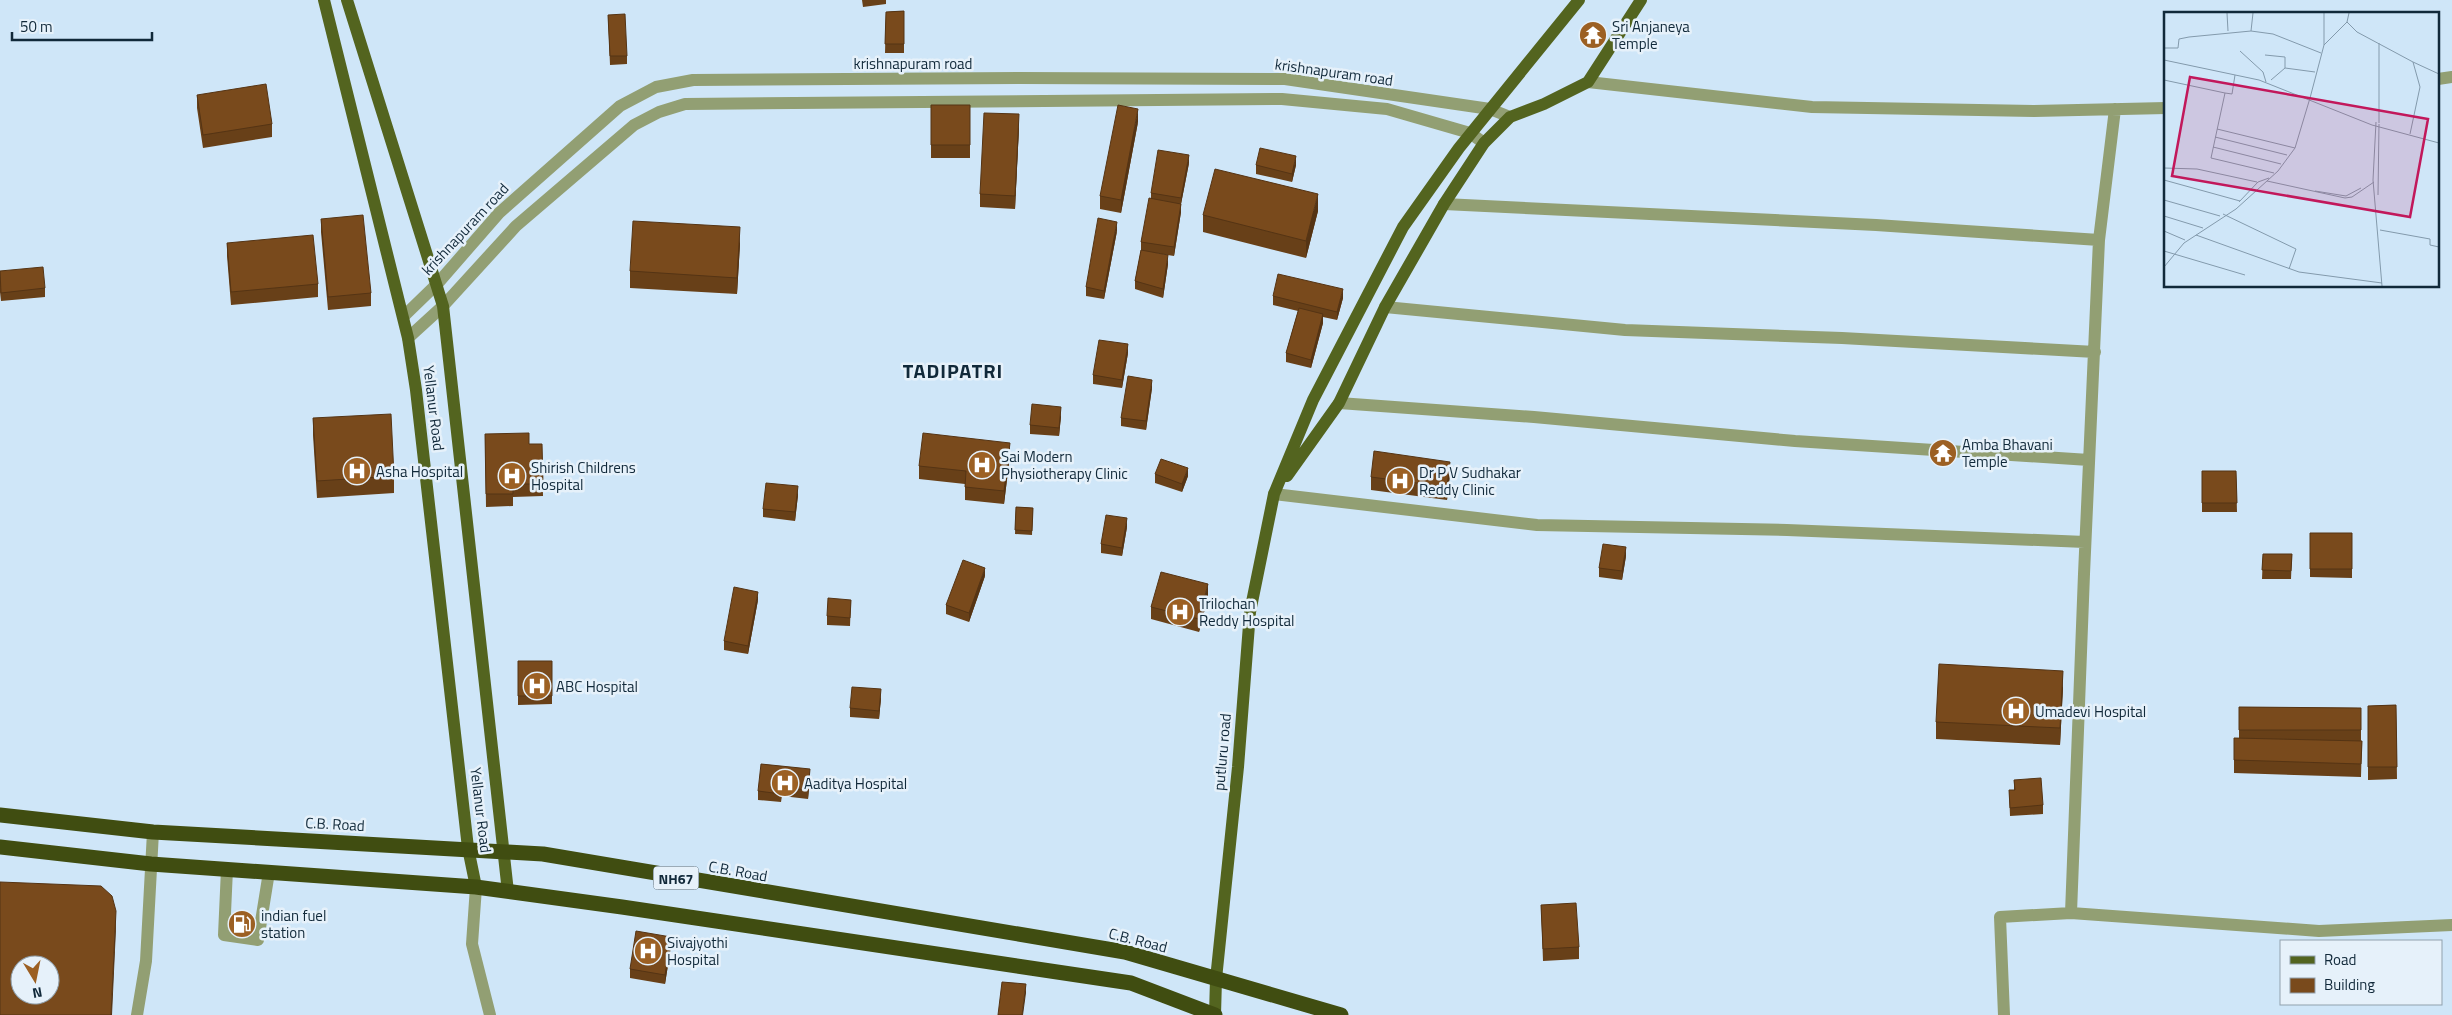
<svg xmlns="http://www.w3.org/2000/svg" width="2452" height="1015" font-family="'Titillium Web',sans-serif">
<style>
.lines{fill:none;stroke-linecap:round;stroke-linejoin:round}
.minor{stroke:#929f73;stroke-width:12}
.major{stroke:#53641f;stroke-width:12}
.highway{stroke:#404d11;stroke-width:15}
.wall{fill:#684018}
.shaded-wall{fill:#553414}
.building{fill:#794a1c;stroke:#553414;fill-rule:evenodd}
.labels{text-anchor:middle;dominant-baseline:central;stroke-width:5;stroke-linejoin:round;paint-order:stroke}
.shield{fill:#e6f1fa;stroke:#516574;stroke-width:1}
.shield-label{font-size:14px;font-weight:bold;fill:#11293a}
.poi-label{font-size:15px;fill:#11293a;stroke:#e6f1fa;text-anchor:start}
.street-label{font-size:15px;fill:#11293a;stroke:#e6f1fa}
.district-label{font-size:20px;font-weight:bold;letter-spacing:1px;fill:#11293a;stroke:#e6f1fa}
.inset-road{fill:none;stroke:#839aac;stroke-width:1}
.view{fill:#c2185b;fill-opacity:0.15;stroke:#c2185b;stroke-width:2.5}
.inset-edge{fill:none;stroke:#11293a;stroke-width:2.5}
</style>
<rect width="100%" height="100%" fill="#cfe6f8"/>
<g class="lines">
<!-- minor -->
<path class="minor" d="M 2438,79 L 2452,77
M 1588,82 L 1812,107 L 2034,111 L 2166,108
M 1444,204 L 1876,225 L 2099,240 L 2084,574 L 2071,913 L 2000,917 L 2004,1015
M 2099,240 L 2115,109
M 1385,307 L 1625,330 L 1842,338 L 2095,352
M 404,316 L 438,283 L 499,213 L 620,106 L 656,87 L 693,80 L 1020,78 L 1285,79 L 1490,109 L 1510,117
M 408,338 L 443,306 L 516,226 L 634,125 L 659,112 L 685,104 L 1282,99 L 1387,109 L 1470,133 L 1484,143
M 1339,403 L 1534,417 L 1795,441 L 2089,460
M 1274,494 L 1537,525 L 1787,530 L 2085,542
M 227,869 L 224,935 L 258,940 L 269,872
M 476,887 L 472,944 L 490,1015
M 2071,913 L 2319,931 L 2452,925
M 137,1015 L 146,961 L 153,832"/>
<!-- major -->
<path class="major" d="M 324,0 L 408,338 L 416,390 L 468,848 L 476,887
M 347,0 L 443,306 L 508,892
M 1287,476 L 1339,403 L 1385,307 L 1444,204 L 1484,143 L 1510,117 L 1544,104 L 1588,82 L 1641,0
M 1215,1015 L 1216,979 L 1238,767 L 1250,612 L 1274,494 L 1313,400 L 1403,227 L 1459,148 L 1579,0"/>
<!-- highway -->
<path class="highway" d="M 0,815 L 153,832 L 543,854 L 1125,952 L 1341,1015
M 0,847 L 151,864 L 476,887 L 622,907 L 1131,983 L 1215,1015"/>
</g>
<!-- wall -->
<path class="wall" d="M 862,0 L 886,0 L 886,4 L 863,7 Z
M 904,11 L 904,53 L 885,53 L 886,12 Z
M 608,15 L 627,56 L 627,64 L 610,65 Z
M 197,95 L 272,124 L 272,137 L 203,148 L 197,108 Z
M 931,105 L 970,105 L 970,158 L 931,158 Z
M 1138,122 L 1121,213 L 1100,209 L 1100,196 Z
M 1019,127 L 1015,209 L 980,207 L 980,194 Z
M 1189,163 L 1181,204 L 1181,212 L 1174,256 L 1155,253 L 1168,264 L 1163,298 L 1135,289 L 1135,281 L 1141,250 L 1141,242 L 1151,198 L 1151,193 Z
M 1256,165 L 1296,165 L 1292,182 L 1256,174 Z
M 1318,211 L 1306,258 L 1203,232 L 1203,215 Z
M 321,219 L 371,293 L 371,306 L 328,310 L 321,232 Z
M 1117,231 L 1104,299 L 1086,296 L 1086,287 Z
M 227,243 L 318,284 L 318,297 L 231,305 L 227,256 Z
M 740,244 L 737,294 L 630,288 L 630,271 Z
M 0,271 L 45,288 L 45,297 L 1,301 L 0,292 Z
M 1273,296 L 1343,298 L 1337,320 L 1323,317 L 1323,323 L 1311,368 L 1286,362 L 1286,353 L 1298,311 L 1273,305 Z
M 1128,353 L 1122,388 L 1093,384 L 1093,375 Z
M 1152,388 L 1146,430 L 1121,426 L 1121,418 Z
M 1061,416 L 1059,436 L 1030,434 L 1030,425 Z
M 313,418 L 394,476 L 394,493 L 317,498 L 313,435 Z
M 485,434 L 529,444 L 542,444 L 543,496 L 513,497 L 513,506 L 486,507 Z
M 1010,455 L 1004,504 L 965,500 L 965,484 L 919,479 L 919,466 Z
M 2202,471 L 2236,471 L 2237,512 L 2202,512 Z
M 1155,474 L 1188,476 L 1182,492 L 1155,483 Z
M 1450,474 L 1447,500 L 1371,490 L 1371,477 Z
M 798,495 L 795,521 L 763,517 L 763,509 Z
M 1016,507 L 1033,508 L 1032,535 L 1015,534 Z
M 1127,527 L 1122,556 L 1101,553 L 1101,544 Z
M 2310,533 L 2352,533 L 2352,578 L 2310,577 Z
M 2263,554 L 2292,554 L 2291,579 L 2262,579 Z
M 1626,556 L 1622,580 L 1599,577 L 1599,568 Z
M 985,576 L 969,622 L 946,614 L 946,605 Z
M 1208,597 L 1199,632 L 1151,619 L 1151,607 Z
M 758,600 L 748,654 L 724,650 L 724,641 Z
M 851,600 L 850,626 L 827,625 L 827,616 Z
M 518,661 L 552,661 L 552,704 L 518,705 Z
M 2063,687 L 2060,745 L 1936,739 L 1936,722 Z
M 881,698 L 879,719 L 850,717 L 850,708 Z
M 2396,705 L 2397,779 L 2368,780 L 2368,706 Z
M 2239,707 L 2361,708 L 2361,741 L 2362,741 L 2361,777 L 2234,773 L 2234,738 L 2239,738 Z
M 810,778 L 808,799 L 782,796 L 781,802 L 758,800 L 758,791 Z
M 2014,780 L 2043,805 L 2043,814 L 2010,816 L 2009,790 L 2014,790 Z
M 1541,905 L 1579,947 L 1579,959 L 1543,961 Z
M 671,946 L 665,984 L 630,978 L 630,969 Z"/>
<!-- shaded-wall -->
<path class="shaded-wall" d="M 1138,109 L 1138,122 L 1121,213 L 1121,200 Z
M 1019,114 L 1019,127 L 1015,209 L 1015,196 Z
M 1189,155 L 1189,163 L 1181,204 L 1181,212 L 1174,256 L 1174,247 L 1181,206 L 1181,198 Z
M 1296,156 L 1296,165 L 1292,182 L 1292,174 Z
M 1318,194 L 1318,211 L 1306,258 L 1306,241 Z
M 1117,222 L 1117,231 L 1104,299 L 1104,291 Z
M 740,227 L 740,244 L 737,294 L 737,278 Z
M 1168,255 L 1168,264 L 1163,298 L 1163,289 Z
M 1343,289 L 1343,298 L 1337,320 L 1337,312 Z
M 1323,314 L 1323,323 L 1311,368 L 1311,360 Z
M 1128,344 L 1128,353 L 1122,388 L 1122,380 Z
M 1152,380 L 1152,388 L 1146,430 L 1146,421 Z
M 1061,407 L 1061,416 L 1059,436 L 1059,428 Z
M 1010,443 L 1010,455 L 1004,504 L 1004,491 Z
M 1450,462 L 1450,474 L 1447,500 L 1447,487 Z
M 1188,468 L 1188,476 L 1182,492 L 1182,484 Z
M 798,486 L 798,495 L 795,521 L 795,512 Z
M 1127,518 L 1127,527 L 1122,556 L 1122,548 Z
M 1626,547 L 1626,556 L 1622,580 L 1622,571 Z
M 985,568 L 985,576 L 969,622 L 969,613 Z
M 1208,584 L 1208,597 L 1199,632 L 1199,619 Z
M 758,592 L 758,600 L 748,654 L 748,646 Z
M 2063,671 L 2063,687 L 2060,745 L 2060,728 Z
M 881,689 L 881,698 L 879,719 L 879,711 Z
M 810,769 L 810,778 L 808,799 L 808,790 Z
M 116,911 L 116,928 L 112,1015 L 111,1015 Z
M 671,937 L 671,946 L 665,984 L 665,975 Z
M 1026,984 L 1026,993 L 1023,1015 L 1022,1015 Z"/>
<!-- building -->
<path class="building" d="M 904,11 L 904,44 L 885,44 L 886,12 Z
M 625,14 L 627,56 L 610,56 L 608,15 Z
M 266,84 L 272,124 L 203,135 L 197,95 Z
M 931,105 L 970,105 L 970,145 L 931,145 Z
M 1118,105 L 1138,109 L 1121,200 L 1100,196 Z
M 984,113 L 1019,114 L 1015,196 L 980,194 Z
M 1260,148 L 1296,156 L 1292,174 L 1256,165 Z
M 1158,150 L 1189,155 L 1181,198 L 1151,193 Z
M 1215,169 L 1318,194 L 1306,241 L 1203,215 Z
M 1149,198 L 1181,204 L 1174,247 L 1141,242 Z
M 363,215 L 371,293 L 328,297 L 321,219 Z
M 1098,218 L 1117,222 L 1104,291 L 1086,287 Z
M 633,221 L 740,227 L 737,278 L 630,271 Z
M 313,235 L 318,284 L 231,292 L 227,243 Z
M 1141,250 L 1168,255 L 1163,289 L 1135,281 Z
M 43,267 L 45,288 L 1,293 L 0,271 Z
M 1278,274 L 1343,289 L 1337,312 L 1273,296 Z
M 1299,308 L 1323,314 L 1311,360 L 1286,353 Z
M 1099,340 L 1128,344 L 1122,380 L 1093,375 Z
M 1128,376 L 1152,380 L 1146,421 L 1121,418 Z
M 1032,404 L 1061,407 L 1059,428 L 1030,425 Z
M 391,414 L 394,476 L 317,481 L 313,418 Z
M 529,433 L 529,444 L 542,444 L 543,484 L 513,484 L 513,494 L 486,494 L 485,434 Z
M 923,433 L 1010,443 L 1004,491 L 965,487 L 966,471 L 919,466 Z
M 1374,451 L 1450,462 L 1447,487 L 1371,477 Z
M 1161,459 L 1188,468 L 1182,484 L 1155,474 Z
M 2202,471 L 2236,471 L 2237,503 L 2202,503 Z
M 766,483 L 798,486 L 795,512 L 763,509 Z
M 1016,507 L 1033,508 L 1032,531 L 1015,530 Z
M 1106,515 L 1127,518 L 1122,548 L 1101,544 Z
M 2310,533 L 2352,533 L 2352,569 L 2310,569 Z
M 1603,544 L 1626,547 L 1622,571 L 1599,568 Z
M 2263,554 L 2292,554 L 2291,571 L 2262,570 Z
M 963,560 L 985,568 L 969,613 L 946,605 Z
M 1161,572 L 1208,584 L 1199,619 L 1151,607 Z
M 734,587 L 758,592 L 748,646 L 724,641 Z
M 828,598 L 851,600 L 850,618 L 827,616 Z
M 518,661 L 552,661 L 552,696 L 518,696 Z
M 1939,664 L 2063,671 L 2060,728 L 1936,722 Z
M 852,687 L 881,689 L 879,711 L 850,708 Z
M 2396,705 L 2397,767 L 2368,767 L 2368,706 Z
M 2239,707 L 2361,708 L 2361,730 L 2239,730 Z
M 2234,738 L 2362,741 L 2361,764 L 2234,760 Z
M 761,764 L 810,769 L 808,790 L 782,787 L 781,794 L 758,791 Z
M 2041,778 L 2043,805 L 2010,808 L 2009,790 L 2015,790 L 2014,780 Z
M 0,882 L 101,886 L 112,896 L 116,911 L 111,1015 L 0,1015 ZM 20,965 L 50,965 L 50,995 L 20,995 Z
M 1576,903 L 1579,947 L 1543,949 L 1541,905 Z
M 636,931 L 671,937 L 665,975 L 630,969 Z
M 1002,982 L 1026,984 L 1022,1015 L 998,1015 Z"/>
<!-- icons -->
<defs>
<symbol id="temple-disc" viewBox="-11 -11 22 22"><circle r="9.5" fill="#9c6023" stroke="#e6f1fa"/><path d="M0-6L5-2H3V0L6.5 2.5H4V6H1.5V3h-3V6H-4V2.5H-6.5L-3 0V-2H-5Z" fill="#fff"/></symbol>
<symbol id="hospital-disc" viewBox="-11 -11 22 22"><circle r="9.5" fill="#9c6023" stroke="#e6f1fa"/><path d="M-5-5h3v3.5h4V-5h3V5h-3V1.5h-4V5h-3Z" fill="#fff"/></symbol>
<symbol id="fuel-disc" viewBox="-11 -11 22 22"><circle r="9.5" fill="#9c6023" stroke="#e6f1fa"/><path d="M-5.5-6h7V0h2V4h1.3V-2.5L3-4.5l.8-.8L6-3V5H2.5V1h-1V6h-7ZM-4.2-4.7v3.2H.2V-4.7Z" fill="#fff"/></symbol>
</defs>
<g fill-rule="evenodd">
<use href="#temple-disc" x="1577" y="19" width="32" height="32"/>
<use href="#temple-disc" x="1927" y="437" width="32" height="32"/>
<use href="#hospital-disc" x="966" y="449" width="32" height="32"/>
<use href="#hospital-disc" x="341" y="455" width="32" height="32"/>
<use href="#hospital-disc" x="496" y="460" width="32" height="32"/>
<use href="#hospital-disc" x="1384" y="465" width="32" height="32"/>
<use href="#hospital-disc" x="1164" y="596" width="32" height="32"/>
<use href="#hospital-disc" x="521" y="670" width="32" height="32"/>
<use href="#hospital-disc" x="2000" y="695" width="32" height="32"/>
<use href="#hospital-disc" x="769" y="767" width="32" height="32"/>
<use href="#fuel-disc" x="226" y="908" width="32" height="32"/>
<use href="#hospital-disc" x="632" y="935" width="32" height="32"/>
</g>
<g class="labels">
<!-- shield labels -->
<rect class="shield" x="653.5" y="866.5" width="45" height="23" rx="4"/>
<g class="shield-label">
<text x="676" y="878">NH67</text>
</g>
<!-- poi labels -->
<g class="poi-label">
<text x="1612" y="26">Sri Anjaneya<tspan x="1612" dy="17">Temple</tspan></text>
<text x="1962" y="444">Amba Bhavani<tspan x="1962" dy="17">Temple</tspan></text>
<text x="1001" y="456">Sai Modern<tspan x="1001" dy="17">Physiotherapy Clinic</tspan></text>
<text x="531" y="467">Shirish Childrens<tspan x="531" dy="17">Hospital</tspan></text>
<text x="376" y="471">Asha Hospital</text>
<text x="1419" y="472">Dr P V Sudhakar<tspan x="1419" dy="17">Reddy Clinic</tspan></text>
<text x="1199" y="603">Trilochan<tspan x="1199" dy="17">Reddy Hospital</tspan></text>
<text x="556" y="686">ABC Hospital</text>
<text x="2035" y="711">Umadevi Hospital</text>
<text x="804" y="783">Aaditya Hospital</text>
<text x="261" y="915">indian fuel<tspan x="261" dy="17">station</tspan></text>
<text x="667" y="942">Sivajyothi<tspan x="667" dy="17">Hospital</tspan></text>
</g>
<!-- street labels -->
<g class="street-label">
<text x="913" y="63">krishnapuram road</text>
<text transform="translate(1334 72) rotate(8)">krishnapuram road</text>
<text transform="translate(465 229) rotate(-47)">krishnapuram road</text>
<text transform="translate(434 408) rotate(83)">Yellanur Road</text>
<text transform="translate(1222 752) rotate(-85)">putluru road</text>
<text transform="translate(481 810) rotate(83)">Yellanur Road</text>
<text transform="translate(335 824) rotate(3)">C.B. Road</text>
<text transform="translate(738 871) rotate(10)">C.B. Road</text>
<text transform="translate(1138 940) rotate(14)">C.B. Road</text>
</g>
<!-- district labels -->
<g class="district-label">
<text x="953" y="370">TADIPATRI</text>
</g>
</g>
<!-- overview -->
<g transform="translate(2164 12)">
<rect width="275" height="275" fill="#cfe6f8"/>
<path class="inset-road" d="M 63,1 L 64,19M 89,1 L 87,19 L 109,22 L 157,41M 183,10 L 193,20 L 249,50 L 256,75 L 246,122M 215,31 L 215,111M 160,33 L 160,1M 0,36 L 14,36 L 15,27 L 25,25 L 87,19M 76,39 L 99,60 L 102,70M 101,43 L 121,45 L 121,56M 0,48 L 95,68 L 208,113 L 275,131M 249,50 L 275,62M 71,63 L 68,82 L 61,81 L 47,146 L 110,161M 0,68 L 61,81M 107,68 L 121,56 L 151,60M 146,86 L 160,33 L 183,10 L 185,1M 212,110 L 209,168 L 218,274M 53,117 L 131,136M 51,125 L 123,143M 49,135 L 117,152M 0,156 L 33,157 L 93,170M 0,168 L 76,189M 103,169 L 181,186 L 188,185 L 210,170M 151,179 L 182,184 L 197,176M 214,183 L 215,112M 0,188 L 56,204M 75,190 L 94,170 L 105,166M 59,202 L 132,237 L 125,257M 0,204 L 39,216M 216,218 L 266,227 L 266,233 L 275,235M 0,219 L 21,228M 32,223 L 135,260 L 218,271M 0,239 L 81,263M 0,255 L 20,231 L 72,197 L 114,159 L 131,136 L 146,86"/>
<path class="view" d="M 26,65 L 264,107 L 246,205 L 8,164 Z"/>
<rect width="275" height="275" class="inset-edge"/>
</g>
<!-- legend -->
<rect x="2280" y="940" width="162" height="65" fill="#e6f1fa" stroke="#91a1ad"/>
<rect x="2290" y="956" width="25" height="8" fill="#53641f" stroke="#91a1ad"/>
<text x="2324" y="965" font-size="15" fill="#11293a">Road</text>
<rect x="2290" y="978" width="25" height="15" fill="#794a1c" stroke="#91a1ad"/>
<text x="2324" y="990" font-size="15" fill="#11293a">Building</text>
<!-- north arrow -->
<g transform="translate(35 980) rotate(170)"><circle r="24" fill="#e6f1fa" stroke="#91a1ad"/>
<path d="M0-4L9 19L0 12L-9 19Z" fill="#9c6023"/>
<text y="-8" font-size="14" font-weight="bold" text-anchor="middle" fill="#11293a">N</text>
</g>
<!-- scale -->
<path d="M12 32v8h140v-8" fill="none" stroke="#11293a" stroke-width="2.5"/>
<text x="20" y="32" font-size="15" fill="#11293a" stroke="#e6f1fa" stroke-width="4" paint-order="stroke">50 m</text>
</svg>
